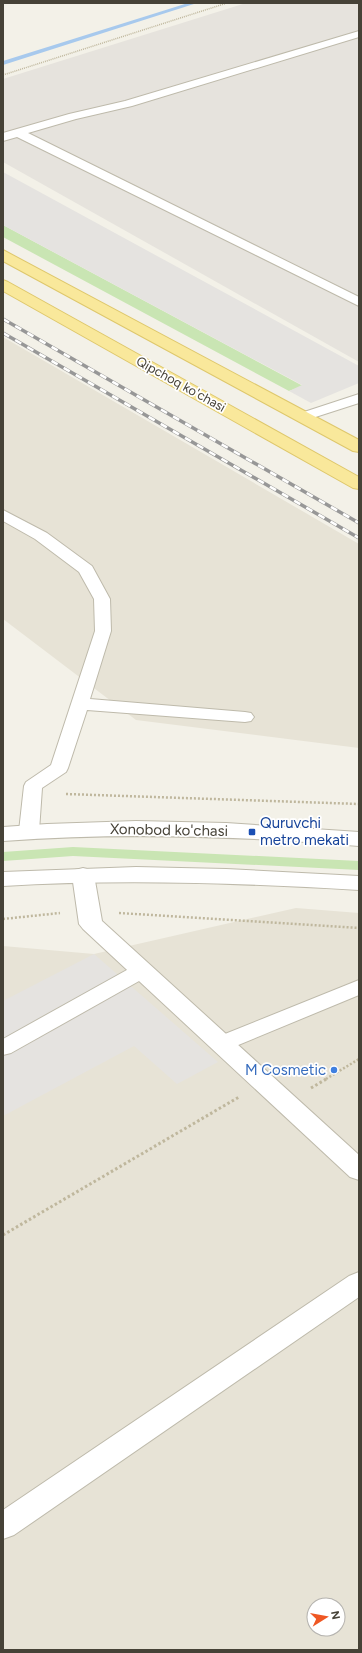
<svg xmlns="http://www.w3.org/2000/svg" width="362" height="1653" font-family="Figtree,sans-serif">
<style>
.residential{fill:#e7e3d6;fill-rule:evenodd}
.industrial{fill:#e6e3dd}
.green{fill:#c9e5b3}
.parking{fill:#e5e3e0}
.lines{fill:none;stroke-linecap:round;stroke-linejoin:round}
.stream{fill:#a7c9ed;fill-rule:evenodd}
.service-casing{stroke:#bebaab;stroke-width:2}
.minor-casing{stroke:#bebaab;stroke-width:2}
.tertiary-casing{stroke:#bebaab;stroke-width:2}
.primary-casing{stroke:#dec76b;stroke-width:2}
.path-far2{stroke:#bfb79d;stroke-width:1.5;stroke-dasharray:1 1;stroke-linecap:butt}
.path-far1{stroke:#bfb79d;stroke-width:2.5;stroke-dasharray:2 2;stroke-linecap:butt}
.path{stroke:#bfb79d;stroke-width:3;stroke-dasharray:2.5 2.5;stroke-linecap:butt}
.service{fill:#fff;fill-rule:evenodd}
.minor{fill:#fff;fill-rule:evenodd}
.tertiary{fill:#fff;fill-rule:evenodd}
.primary{fill:#f9e89b;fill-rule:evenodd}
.rail-casing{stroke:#979797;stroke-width:3.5}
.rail{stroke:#fff;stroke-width:2.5;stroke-dasharray:7;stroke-linecap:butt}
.transit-dot{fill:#1a4fb4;stroke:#fff;stroke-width:1.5}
.shop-dot{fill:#3f7fe0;stroke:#fff;stroke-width:1.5}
.labels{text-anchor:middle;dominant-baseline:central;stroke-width:3.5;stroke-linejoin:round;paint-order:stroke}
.far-street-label{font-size:13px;fill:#464237;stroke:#fff}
.transit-label{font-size:15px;fill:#164399;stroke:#fff;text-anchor:start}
.street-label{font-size:15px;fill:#464237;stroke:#fff}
.shop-label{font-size:15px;fill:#366cbe;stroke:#fff;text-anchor:end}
</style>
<rect width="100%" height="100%" fill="#f3f1e8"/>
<!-- residential -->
<path class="residential" d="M 3,337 L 359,544 L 359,748 L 136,720 L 3,619 Z
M 296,908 L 359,913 L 359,1650 L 3,1650 L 3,946 L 94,954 ZM 314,1605 L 338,1605 L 338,1629 L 314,1629 Z"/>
<!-- industrial -->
<path class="industrial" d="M 246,3 L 359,3 L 359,362 L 3,162 L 3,79 Z"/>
<!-- green -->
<path class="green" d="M 3,225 L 303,386 L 289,391 L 3,237 Z
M 73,847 L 359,861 L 359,870 L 73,856 L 3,861 L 3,852 Z"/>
<!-- parking -->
<path class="parking" d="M 3,172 L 359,366 L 359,383 L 311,403 L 289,391 L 302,385 L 3,225 Z
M 94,954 L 218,1062 L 177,1084 L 134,1046 L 3,1116 L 3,1001 Z"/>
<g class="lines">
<!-- stream -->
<path class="stream" d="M 188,3 L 197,3 L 3,65 L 3,61 Z"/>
<defs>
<path id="service" d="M 359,31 L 359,37 L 132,106 L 76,119 L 28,133 L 359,297 L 359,306 L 17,137 L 3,141 L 3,133 L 69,114 L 125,101 Z
M 359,394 L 359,403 L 303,421 L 298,420 L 296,417 L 298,414 Z
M 3,510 L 47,533 L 92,566 L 110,599 L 111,631 L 90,699 L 245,712 L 251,713 L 254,717 L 251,721 L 245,722 L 87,710 L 68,768 L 66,772 L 42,788 L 39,831 L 36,835 L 29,837 L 22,835 L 19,831 L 24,786 L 26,782 L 51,765 L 95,631 L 94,599 L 79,572 L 35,539 L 3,521 Z
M 141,964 L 148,966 L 151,971 L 148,976 L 11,1053 L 3,1055 L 3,1039 L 134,966 Z
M 359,980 L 359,995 L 231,1048 L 223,1050 L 215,1048 L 212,1043 L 215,1038 Z"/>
<path id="minor" d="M 83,868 L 91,870 L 94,875 L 102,921 L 359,1155 L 359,1180 L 350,1177 L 83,929 L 79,924 L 72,875 L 75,870 Z
M 359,1272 L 359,1297 L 14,1535 L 3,1539 L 3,1510 L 349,1276 Z"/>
<path id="tertiary" d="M 136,821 L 226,823 L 359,832 L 359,846 C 240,836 122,832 3,841 L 3,827 L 47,824 Z
M 136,867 L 226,869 L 359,876 L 359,890 C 240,883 122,879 3,886 L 3,872 Z"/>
<path id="primary" d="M 3,250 L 359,440 L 359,452 L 353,451 L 3,261 Z
M 3,280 L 8,282 L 359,477 L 359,489 L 353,488 L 3,291 Z"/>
</defs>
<!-- service casing -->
<use href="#service" class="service-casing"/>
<!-- minor casing -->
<use href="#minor" class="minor-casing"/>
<!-- tertiary casing -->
<use href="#tertiary" class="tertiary-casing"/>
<!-- primary casing -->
<use href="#primary" class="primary-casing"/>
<!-- path-far2 -->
<path class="path-far2" d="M 3,75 L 227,3"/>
<!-- path-far1 -->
<path class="path-far1" d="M 66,794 L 359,804
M 119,913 L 359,928
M 3,919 L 60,913
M 326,1079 L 359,1059"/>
<!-- path -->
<path class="path" d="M 311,1088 L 328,1078
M 3,1235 L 239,1097"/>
<!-- service -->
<use href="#service" class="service"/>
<!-- minor -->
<use href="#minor" class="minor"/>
<!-- tertiary -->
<use href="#tertiary" class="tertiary"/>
<!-- primary -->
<use href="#primary" class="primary"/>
<defs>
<path id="rail" d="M 3,319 L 359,523
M 3,333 L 359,538"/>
</defs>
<!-- rail casing -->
<use href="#rail" class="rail-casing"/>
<!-- rail -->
<use href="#rail" class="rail"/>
</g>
<!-- markers -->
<rect class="transit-dot" x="248" y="828" width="8" height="8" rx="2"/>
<circle class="shop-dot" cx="334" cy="1070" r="4"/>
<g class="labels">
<!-- far-street labels -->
<g class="far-street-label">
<text transform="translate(181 384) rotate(29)">Qipchoq ko'chasi</text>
</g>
<!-- transit labels -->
<g class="transit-label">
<text x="260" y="823">Quruvchi<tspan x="260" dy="17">metro mekati</tspan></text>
</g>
<!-- street labels -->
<g class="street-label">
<text transform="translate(169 830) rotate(1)">Xonobod ko'chasi</text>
</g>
<!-- shop labels -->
<g class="shop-label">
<text x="326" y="1070">M Cosmetic</text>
</g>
</g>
<!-- border -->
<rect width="362" height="1653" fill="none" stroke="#464237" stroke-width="8"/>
<!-- north arrow -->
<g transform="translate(326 1617) rotate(79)"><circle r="19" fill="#ffffff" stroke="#b5b3af"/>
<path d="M0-3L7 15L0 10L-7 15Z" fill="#ef5723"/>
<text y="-6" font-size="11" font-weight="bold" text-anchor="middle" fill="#464237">N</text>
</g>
</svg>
